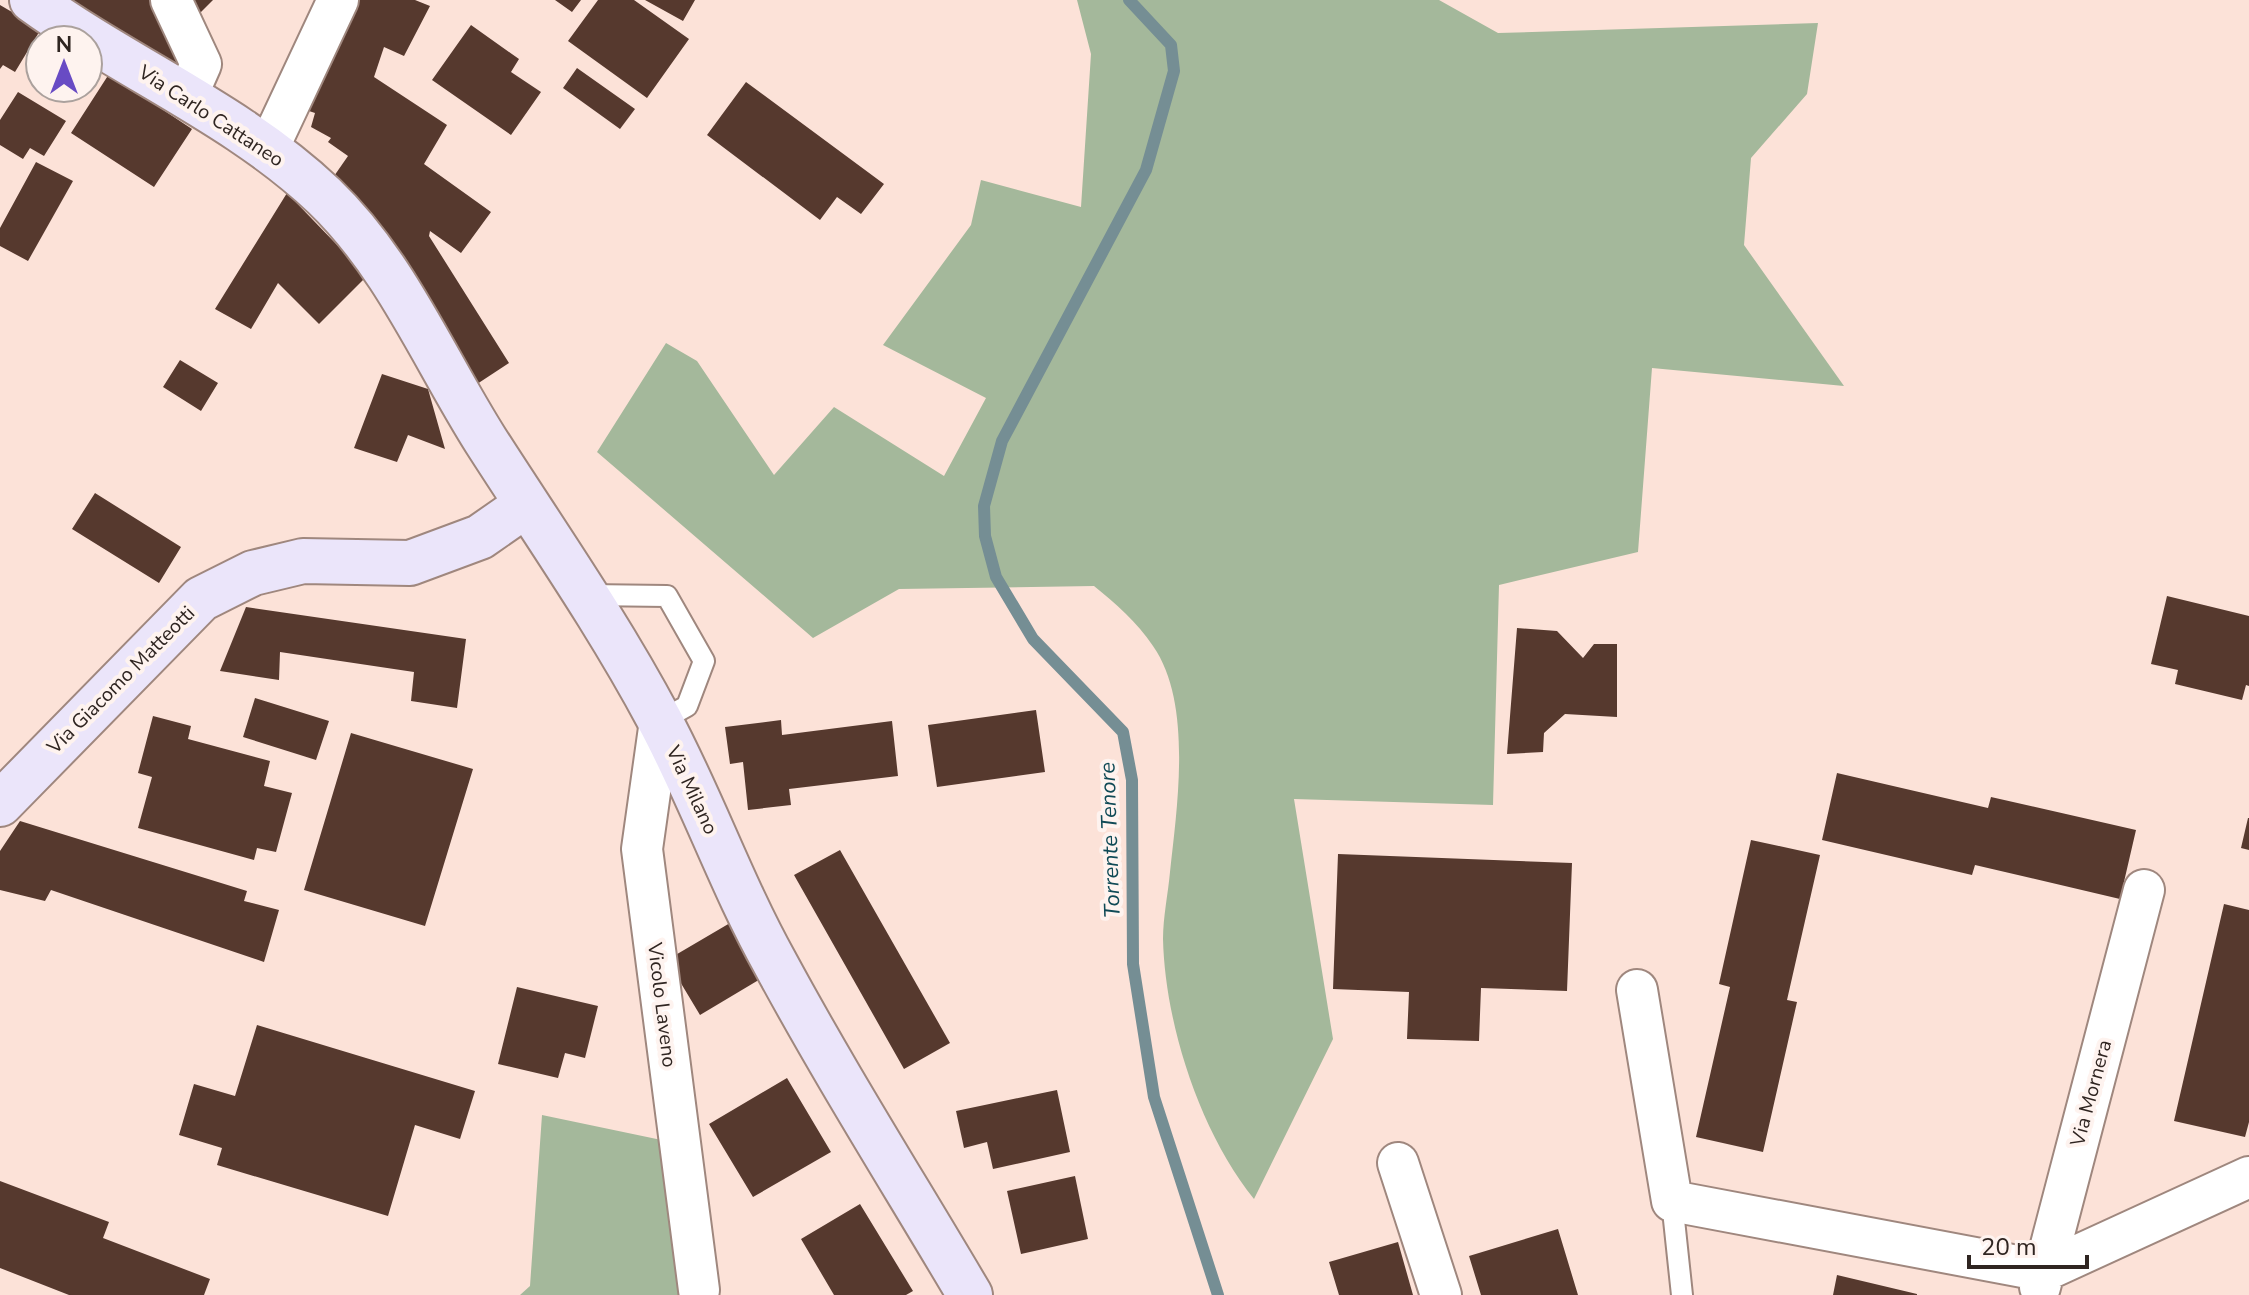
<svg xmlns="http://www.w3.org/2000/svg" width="2249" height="1295" font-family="'Nunito Sans',sans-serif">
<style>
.forest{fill:#a4b89b}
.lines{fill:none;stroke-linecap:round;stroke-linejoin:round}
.stream{stroke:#758e94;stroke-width:12}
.building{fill:#56392e}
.lane-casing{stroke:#9f877e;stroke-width:24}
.street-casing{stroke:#9f877e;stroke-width:44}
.secondary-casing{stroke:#9f877e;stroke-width:48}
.lane{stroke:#fff;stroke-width:20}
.street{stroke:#fff;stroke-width:40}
.secondary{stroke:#ebe5fa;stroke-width:44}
.labels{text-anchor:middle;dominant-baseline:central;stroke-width:8;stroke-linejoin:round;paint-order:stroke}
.street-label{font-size:20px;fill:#2f2521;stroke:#fef3ef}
.water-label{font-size:22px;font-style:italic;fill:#0f4a56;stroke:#fef3ef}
</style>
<rect width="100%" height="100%" fill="#fce2d8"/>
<!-- forest -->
<path class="forest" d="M 1077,0 L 1439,0 L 1498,33 L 1818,23 L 1807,94 L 1751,158 L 1744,245 L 1844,386 L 1652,368 L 1638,552 L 1499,585 L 1493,805 L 1294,799 L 1333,1039 L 1254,1199 C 1200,1132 1165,1024 1163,939 C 1163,917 1168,894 1170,872 C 1177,807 1193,703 1153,646 C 1137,622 1116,604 1094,586 L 899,589 L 813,638 L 597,452 L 666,343 L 697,361 L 774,475 L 834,407 L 944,476 L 986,398 L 883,345 L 971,225 L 981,180 L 1081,207 L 1091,54 Z
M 542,1115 L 671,1142 L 688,1295 L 520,1295 L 530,1286 Z"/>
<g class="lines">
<!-- stream -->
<path class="stream" d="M 1129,0 L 1171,45 L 1174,71 L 1146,170 L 1002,441 L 984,506 L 985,536 L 996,577 L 1033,639 L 1123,732 L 1132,780 L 1133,964 L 1154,1097 L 1218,1295"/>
</g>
<!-- building -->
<path class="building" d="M 67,0 L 161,0 L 182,53 L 172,72 Z
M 183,0 L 213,0 L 193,20 Z
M 357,0 L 415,0 L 430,6 L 404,56 L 384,47 L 374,77 L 447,125 L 424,164 L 491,212 L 461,253 L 430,231 L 429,236 L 509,363 L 474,386 L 332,179 L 348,156 L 328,142 L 331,138 L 311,127 L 315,113 L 309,111 L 338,33 Z
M 555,0 L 581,0 L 572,12 Z
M 598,0 L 634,0 L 689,39 L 647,98 L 568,41 Z
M 645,0 L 695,0 L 683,21 Z
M 0,5 L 41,29 L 15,72 L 3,65 L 0,69 Z
M 471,25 L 519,59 L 511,72 L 541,92 L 511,135 L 432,80 Z
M 577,68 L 635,109 L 620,129 L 563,88 Z
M 109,74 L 192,129 L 154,187 L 71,133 Z
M 746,82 L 884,184 L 861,214 L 837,197 L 820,220 L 707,135 Z
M 18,92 L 66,121 L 44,156 L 30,148 L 23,159 L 0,145 L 0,120 Z
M 36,162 L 73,181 L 28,261 L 0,246 L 0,228 Z
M 287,193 L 367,276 L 319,324 L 278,283 L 251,329 L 215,309 Z
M 180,360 L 218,383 L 201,411 L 163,387 Z
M 382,374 L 428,389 L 445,449 L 408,435 L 397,462 L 354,448 Z
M 95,493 L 181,547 L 159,583 L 72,529 Z
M 2167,596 L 2249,616 L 2249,686 L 2246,685 L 2242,700 L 2175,684 L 2178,670 L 2151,664 Z
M 246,607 L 466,639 L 457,708 L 411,701 L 414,672 L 280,652 L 279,680 L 220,671 Z
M 1517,628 L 1557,631 L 1583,658 L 1594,644 L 1617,644 L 1617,717 L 1565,714 L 1544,733 L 1543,752 L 1507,754 Z
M 255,698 L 329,721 L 316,760 L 243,737 Z
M 1036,710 L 1045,772 L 937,787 L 928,725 Z
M 153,716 L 191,726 L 188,739 L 270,761 L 264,786 L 292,793 L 276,852 L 257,848 L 254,860 L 138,828 L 152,777 L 138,773 Z
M 781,720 L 782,735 L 892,721 L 898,776 L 789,789 L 791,805 L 748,810 L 743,762 L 730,764 L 725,727 Z
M 351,733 L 473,769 L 425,926 L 304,890 Z
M 1837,773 L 1988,808 L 1991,797 L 2136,830 L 2120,899 L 1975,865 L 1972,875 L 1822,840 Z
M 2248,818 L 2249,818 L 2249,850 L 2241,848 Z
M 20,821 L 247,891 L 244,901 L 279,910 L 264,962 L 51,890 L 45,901 L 0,890 L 0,851 Z
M 1751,840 L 1820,855 L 1787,1000 L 1797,1002 L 1763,1152 L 1696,1137 L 1730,987 L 1719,984 Z
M 840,850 L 950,1043 L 904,1069 L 794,875 Z
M 1338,854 L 1572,863 L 1567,991 L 1481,988 L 1479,1041 L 1407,1039 L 1409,992 L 1333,989 Z
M 2224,904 L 2249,910 L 2249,1122 L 2245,1137 L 2174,1121 Z
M 730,923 L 762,978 L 700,1015 L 667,960 Z
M 517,987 L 598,1006 L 585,1058 L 565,1053 L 558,1078 L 498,1064 Z
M 257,1025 L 475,1091 L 460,1139 L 415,1125 L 388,1216 L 217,1165 L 222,1148 L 179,1135 L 194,1084 L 235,1096 Z
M 787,1078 L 831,1152 L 753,1197 L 709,1124 Z
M 1057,1090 L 1070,1152 L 993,1169 L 987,1142 L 964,1148 L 956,1111 Z
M 1075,1176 L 1088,1239 L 1021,1254 L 1007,1191 Z
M 0,1181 L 109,1222 L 103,1238 L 210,1279 L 204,1295 L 69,1295 L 0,1268 Z
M 860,1204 L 913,1291 L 906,1295 L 834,1295 L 801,1239 Z
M 1558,1229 L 1578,1295 L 1481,1295 L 1469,1256 Z
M 1398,1242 L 1413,1295 L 1339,1295 L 1329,1262 Z
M 1837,1275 L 1917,1294 L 1917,1295 L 1833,1295 Z"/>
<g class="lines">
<defs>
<path id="lane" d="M 588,595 L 667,596 L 704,661 L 687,706 L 660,721
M 1672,1201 L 1682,1295"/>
<path id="street" d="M 171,0 L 201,64 L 186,98
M 267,151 L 338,0
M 660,721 L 642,849 L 699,1290
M 1637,990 L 1672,1201 L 2044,1271 L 2249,1177
M 1398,1163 L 1441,1295
M 2040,1287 L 2144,890"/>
<path id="secondary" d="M 32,0 C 127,69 239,115 324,196 C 396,265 434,359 486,441 C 545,533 608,623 659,719 C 702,799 731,884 775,963 C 836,1076 905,1185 970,1295
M 0,804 L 201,599 L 253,573 L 303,561 L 410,563 L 480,537 L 526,505"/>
</defs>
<!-- lane casing -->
<use href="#lane" class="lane-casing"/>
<!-- street casing -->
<use href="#street" class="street-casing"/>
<!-- secondary casing -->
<use href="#secondary" class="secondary-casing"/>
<!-- lane -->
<use href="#lane" class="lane"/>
<!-- street -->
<use href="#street" class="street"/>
<!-- secondary -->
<use href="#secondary" class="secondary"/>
</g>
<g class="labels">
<!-- street labels -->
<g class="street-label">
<text transform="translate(211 116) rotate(33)">Via Carlo Cattaneo</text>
<text transform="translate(121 680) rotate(-45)">Via Giacomo Matteotti</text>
<text transform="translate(692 790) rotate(65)">Via Milano</text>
<text transform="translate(662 1005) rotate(83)">Vicolo Laveno</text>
<text transform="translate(2091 1093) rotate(-75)">Via Mornera</text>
</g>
<!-- water labels -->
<g class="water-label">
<text transform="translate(1110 840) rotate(-92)">Torrente Tenore</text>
</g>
</g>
<!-- north arrow -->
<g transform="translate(64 64)"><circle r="38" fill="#fef3ef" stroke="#aba19d" stroke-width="2"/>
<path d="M0-6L14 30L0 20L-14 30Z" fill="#684bc4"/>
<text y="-12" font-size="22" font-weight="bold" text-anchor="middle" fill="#2f2521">N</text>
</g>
<!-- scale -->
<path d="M1969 1255v12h118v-12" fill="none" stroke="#2f2521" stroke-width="4"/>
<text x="1981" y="1255" font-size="24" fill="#2f2521" stroke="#fef3ef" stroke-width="6" paint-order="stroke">20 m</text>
</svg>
